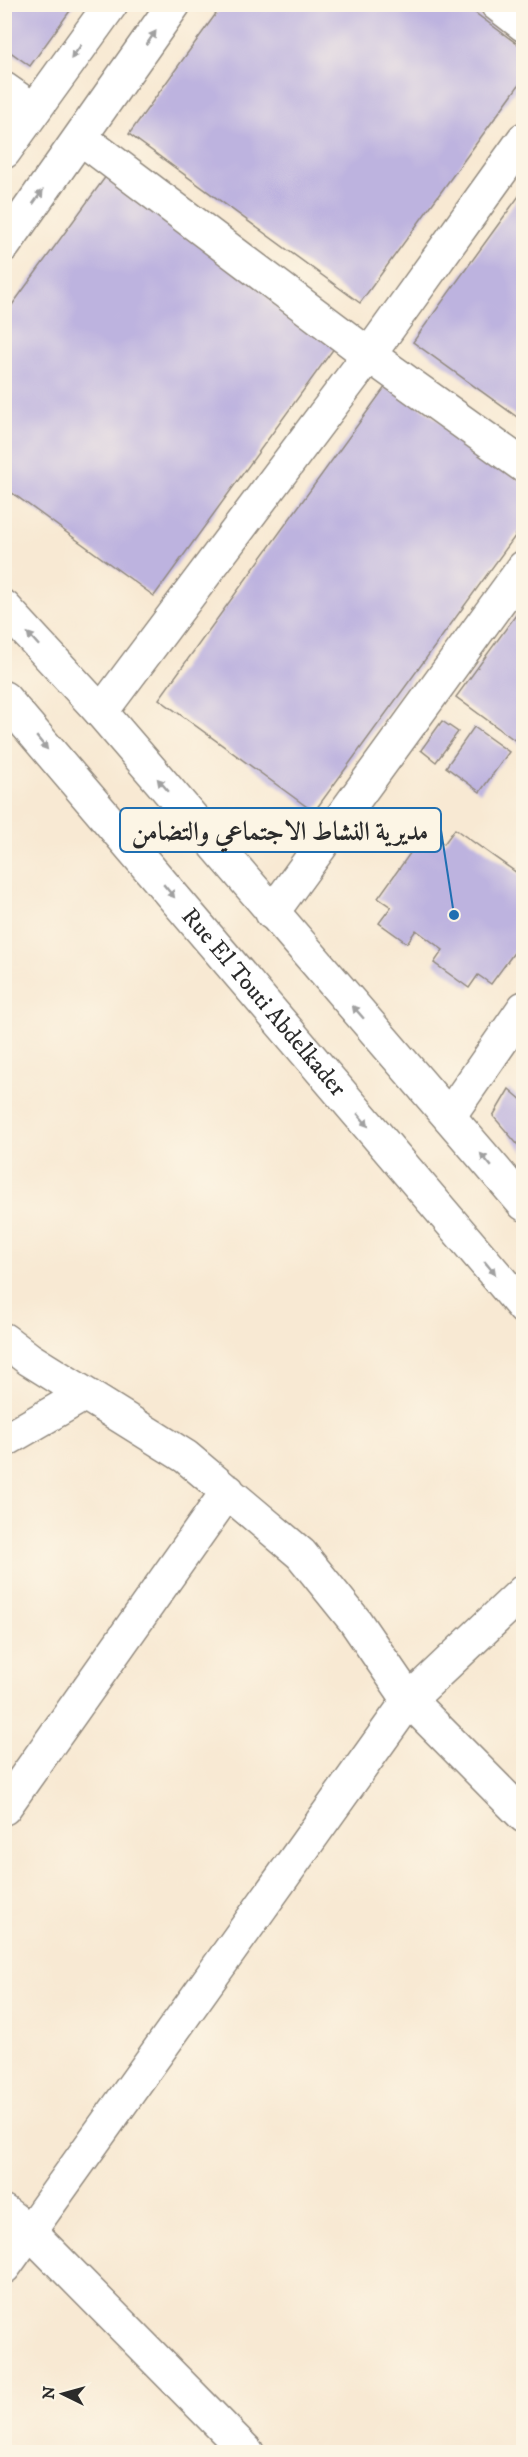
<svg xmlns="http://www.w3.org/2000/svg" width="528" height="2457" font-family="'IM FELL DW Pica',Amiri,serif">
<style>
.building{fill:#bdb3df}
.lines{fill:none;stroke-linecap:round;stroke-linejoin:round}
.minor-casing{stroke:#928a7f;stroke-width:36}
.tertiary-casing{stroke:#928a7f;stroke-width:36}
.minor{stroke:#fff;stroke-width:33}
.tertiary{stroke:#fff;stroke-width:33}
.oneway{fill:#a0a0a0}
.labels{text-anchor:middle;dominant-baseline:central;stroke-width:4.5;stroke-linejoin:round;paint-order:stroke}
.street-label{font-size:24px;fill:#2b2b2b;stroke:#fcf5e5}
.leader{fill:none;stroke:#1f6fb2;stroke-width:2}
.callout-dot{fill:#1f6fb2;stroke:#fcf5e5;stroke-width:2}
.callout{fill:#fcf5e5;stroke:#1f6fb2;stroke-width:2}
.callout-label{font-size:26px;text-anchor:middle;font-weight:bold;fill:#2b2b2b}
</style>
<rect width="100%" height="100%" fill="#fcf5e5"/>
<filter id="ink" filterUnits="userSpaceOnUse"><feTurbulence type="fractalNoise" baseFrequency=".0167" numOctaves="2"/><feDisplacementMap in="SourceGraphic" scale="12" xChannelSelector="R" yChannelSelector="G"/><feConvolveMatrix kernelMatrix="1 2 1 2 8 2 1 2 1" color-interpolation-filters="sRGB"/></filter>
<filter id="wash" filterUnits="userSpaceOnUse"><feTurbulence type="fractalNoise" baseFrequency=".008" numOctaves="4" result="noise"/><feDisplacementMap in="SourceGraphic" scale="24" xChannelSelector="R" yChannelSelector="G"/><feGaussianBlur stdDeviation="1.35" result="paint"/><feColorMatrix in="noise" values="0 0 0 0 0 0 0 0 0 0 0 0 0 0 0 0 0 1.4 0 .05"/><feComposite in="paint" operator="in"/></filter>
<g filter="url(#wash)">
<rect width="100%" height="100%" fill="#f8e9d3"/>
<g id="blocks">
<!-- building -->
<path class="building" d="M 5,4 L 75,4 L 30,66 L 5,48 Z
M 223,4 L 463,4 L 524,49 L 524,78 L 360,303 L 129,134 Z
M 109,172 L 340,340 L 154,596 L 4,487 L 4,316 Z
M 524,189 L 524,422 L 413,342 Z
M 388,383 L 524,483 L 524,524 L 314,812 L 159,699 Z
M 524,604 L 524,747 L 456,697 Z
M 442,721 L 458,732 L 436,762 L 421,750 Z
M 474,727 L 509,752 L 480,792 L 446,767 Z
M 455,829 L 524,878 L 524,939 L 491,984 L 478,975 L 469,988 L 434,963 L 443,950 L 416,930 L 407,943 L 379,923 L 391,907 L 378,898 L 426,831 L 444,844 Z
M 509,1089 L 524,1102 L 524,1152 L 493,1116 Z"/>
</g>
</g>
<g filter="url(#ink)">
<use href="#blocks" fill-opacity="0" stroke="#928a7f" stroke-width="1.5"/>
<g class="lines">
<defs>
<path id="minor" d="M 497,4 L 524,25
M 4,89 L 34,110
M 81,138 L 369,355 L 524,466
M 101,712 L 369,355 L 524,139
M 272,913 L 524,567
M 449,1116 L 524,1008
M 4,1340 L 29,1359 L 186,1457 L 301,1554 L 355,1621 L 409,1700 L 524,1816
M 4,1441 L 85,1394
M 4,1808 L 228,1491
M 4,2212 L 29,2231 L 247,2452
M 4,2267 L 409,1700 L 524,1591"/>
<g id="tertiary">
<path d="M 4,152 L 111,4"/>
<path d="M 4,245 L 174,4"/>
<path d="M 4,607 L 101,712 L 524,1204"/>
<path id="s1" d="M 4,698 L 524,1308"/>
</g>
</defs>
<!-- minor casing -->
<use href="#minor" class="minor-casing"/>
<!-- tertiary casing -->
<use href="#tertiary" class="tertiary-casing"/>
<!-- minor -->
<use href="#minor" class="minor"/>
<!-- tertiary -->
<use href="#tertiary" class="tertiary"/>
</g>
<!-- one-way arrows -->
<defs><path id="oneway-solid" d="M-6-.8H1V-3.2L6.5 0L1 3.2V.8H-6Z" transform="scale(1.5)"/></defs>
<g class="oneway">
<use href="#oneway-solid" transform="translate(151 38) rotate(-55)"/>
<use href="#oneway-solid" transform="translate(76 52) rotate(126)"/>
<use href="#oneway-solid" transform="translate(38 197) rotate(-54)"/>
<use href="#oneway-solid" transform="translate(33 639) rotate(-132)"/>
<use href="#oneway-solid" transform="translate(42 743) rotate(50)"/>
<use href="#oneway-solid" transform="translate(163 785) rotate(-131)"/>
<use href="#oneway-solid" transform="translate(169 891) rotate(50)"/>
<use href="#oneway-solid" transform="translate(358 1012) rotate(-131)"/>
<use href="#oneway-solid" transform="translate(363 1120) rotate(50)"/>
<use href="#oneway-solid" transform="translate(486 1160) rotate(-130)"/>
<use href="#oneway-solid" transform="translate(490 1268) rotate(50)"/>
</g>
</g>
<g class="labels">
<!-- street labels -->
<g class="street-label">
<text stroke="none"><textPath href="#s1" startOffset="400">Rue El Touti Abdelkader</textPath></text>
</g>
</g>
<!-- callouts -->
<path class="leader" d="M454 915L441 830"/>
<circle class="callout-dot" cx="454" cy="915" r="6"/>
<rect class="callout" x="120" y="808" width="321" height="44" rx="6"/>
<g class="callout-label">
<text x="280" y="840">مديرية النشاط الاجتماعي والتضامن</text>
</g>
<!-- margin -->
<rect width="528" height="2457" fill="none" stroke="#fcf5e5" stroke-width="24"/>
<!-- north arrow -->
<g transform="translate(63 2394) rotate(275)" stroke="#fcf5e5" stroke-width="4.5" paint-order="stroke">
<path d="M0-4.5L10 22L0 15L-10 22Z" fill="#2b2b2b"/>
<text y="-9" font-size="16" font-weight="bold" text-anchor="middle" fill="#2b2b2b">N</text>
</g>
</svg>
